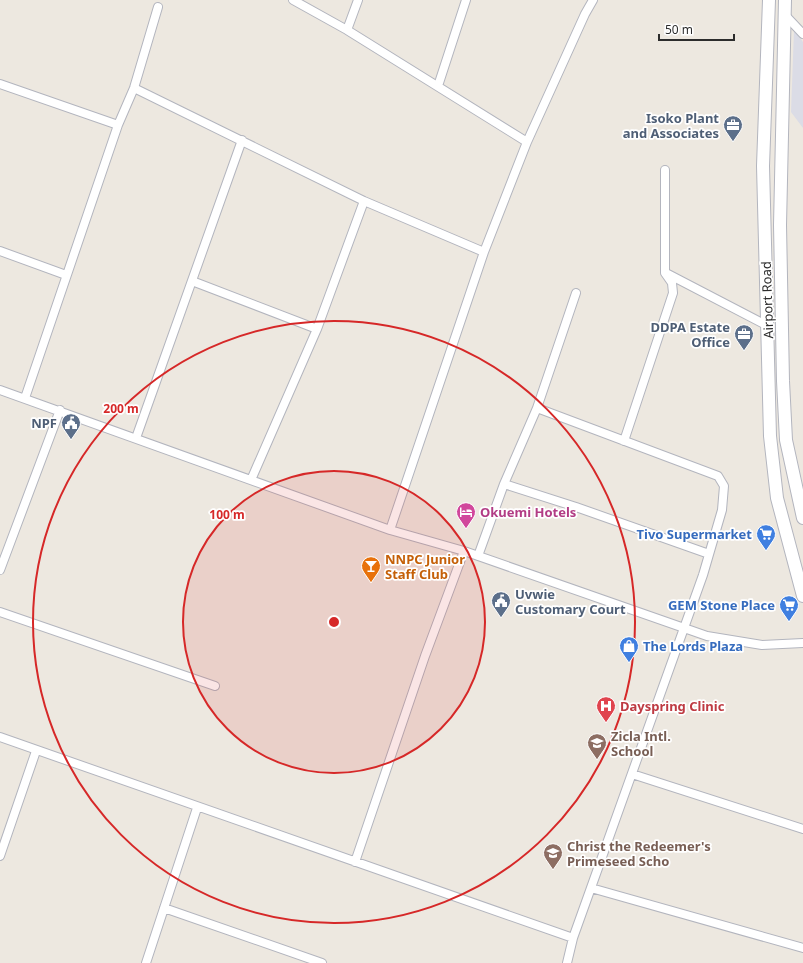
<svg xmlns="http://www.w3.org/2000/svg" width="803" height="963" font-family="'Noto Sans',sans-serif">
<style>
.airport{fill:#dbdce6}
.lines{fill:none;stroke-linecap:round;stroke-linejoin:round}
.minor-casing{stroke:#b3b5be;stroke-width:10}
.secondary-casing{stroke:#b3b5be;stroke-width:14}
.minor{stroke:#fff;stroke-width:8}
.secondary{stroke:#fff;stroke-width:12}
.ring{fill:none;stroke:#d62828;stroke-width:2}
.labels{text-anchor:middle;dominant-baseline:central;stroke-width:3.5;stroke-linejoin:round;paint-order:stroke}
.service-label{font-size:13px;font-weight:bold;fill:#4e5e75;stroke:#fff;text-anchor:end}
.street-label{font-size:13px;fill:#2c2c2c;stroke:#fff}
.hotel-label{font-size:13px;font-weight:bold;fill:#b23c85;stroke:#fff;text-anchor:start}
.shop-label{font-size:13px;font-weight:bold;fill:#366cbe;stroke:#fff;text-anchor:end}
.food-label{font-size:13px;font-weight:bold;fill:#c56008;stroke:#fff;text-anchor:start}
.health-label{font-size:13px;font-weight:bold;fill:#be3a42;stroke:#fff;text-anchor:start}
.education-label{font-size:13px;font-weight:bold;fill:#785e54;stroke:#fff;text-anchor:start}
.centre{fill:#d62828;stroke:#fff;stroke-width:2}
.ring-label{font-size:12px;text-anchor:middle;font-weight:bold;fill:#d62828;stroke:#fff;stroke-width:3.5;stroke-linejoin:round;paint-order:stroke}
</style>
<rect width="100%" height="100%" fill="#ede8e0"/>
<!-- airport -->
<path class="airport" d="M 794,30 L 803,42 L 803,128 L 791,112 Z"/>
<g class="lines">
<defs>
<path id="minor" d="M 293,0 L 347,30 L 527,142
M 785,15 L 803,34
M 347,30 L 358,0
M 0,84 L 118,125
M 438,86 L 466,0
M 134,88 L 364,201 L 484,252 L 527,142 L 585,14 L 593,0
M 0,251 L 66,275
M 666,273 L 768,326
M 192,281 L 317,329
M 0,390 L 390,530 L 464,551 L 707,636 L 762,645 L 803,643
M 25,398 L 118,125 L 134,88 L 158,7
M 537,408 L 576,293
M 136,438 L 242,140
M 624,441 L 673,293 L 672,283 L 665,273 L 665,170
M 251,480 L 317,329 L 364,201
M 504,484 L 576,507 L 709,554
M 390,530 L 484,252
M 478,556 L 504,484 L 537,408 L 718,476 L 724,486 L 722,510 L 703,575 L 573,938 L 567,963
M 0,570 L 60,410
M 0,612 L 215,686
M 0,737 L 573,938
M 632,774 L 803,829
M 0,856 L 36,751
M 355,862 L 425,656 L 464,551
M 591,888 L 803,948
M 164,908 L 322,963
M 146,963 L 197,808"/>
<path id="secondary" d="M 769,0 L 763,166 L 770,436 L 777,498 L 803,596
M 785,0 L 780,225 L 783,381 L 786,440 L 803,518"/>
</defs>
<!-- minor casing -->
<use href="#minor" class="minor-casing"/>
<!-- secondary casing -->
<use href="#secondary" class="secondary-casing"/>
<!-- minor -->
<use href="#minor" class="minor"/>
<!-- secondary -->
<use href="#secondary" class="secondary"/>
</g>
<!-- distance rings -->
<circle cx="334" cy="622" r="151" fill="#d62828" fill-opacity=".12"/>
<g class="ring">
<circle cx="334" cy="622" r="151"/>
<circle cx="334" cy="622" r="301"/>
</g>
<!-- icons -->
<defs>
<symbol id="office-pin" viewBox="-11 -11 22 30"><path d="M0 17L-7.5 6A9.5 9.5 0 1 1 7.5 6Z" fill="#5c6f8a" stroke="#fff"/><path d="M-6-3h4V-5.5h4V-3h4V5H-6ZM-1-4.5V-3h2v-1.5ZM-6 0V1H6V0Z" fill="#fff"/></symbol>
<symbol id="civic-pin" viewBox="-11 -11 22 30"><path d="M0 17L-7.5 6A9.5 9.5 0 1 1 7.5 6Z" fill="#5c6f8a" stroke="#fff"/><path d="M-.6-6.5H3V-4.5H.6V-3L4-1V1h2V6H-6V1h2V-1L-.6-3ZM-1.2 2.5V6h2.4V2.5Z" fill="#fff"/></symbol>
<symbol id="hotel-pin" viewBox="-11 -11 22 30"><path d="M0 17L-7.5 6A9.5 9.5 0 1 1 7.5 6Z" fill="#d1479c" stroke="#fff"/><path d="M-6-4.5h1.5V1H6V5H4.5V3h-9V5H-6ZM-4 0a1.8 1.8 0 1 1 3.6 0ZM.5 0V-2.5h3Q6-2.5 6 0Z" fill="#fff"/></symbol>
<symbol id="supermarket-pin" viewBox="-11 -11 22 30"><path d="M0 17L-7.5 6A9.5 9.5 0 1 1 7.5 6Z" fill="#3f7fe0" stroke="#fff"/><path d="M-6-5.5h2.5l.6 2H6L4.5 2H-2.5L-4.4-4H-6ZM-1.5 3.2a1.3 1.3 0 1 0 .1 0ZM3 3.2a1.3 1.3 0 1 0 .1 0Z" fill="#fff"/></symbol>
<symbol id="bar-pin" viewBox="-11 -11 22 30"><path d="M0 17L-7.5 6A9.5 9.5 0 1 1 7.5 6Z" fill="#e8710a" stroke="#fff"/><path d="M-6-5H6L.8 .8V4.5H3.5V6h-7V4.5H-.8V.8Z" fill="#fff"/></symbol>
<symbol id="shop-pin" viewBox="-11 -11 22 30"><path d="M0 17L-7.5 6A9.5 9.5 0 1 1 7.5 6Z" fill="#3f7fe0" stroke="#fff"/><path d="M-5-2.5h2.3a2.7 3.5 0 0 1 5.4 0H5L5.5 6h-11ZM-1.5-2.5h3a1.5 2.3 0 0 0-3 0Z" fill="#fff"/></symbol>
<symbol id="hospital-pin" viewBox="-11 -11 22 30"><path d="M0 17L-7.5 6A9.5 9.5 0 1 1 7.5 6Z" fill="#e0444e" stroke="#fff"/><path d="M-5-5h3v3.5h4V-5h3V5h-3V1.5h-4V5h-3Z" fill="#fff"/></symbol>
<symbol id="school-pin" viewBox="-11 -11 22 30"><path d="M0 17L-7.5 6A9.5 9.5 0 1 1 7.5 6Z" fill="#8d6e63" stroke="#fff"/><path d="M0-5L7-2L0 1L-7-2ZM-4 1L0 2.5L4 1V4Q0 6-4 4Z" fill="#fff"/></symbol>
</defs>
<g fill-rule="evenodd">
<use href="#office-pin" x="722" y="114" width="22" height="30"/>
<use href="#office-pin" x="733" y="323" width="22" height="30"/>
<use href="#civic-pin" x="60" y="412" width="22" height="30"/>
<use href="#hotel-pin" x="455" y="501" width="22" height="30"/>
<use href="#supermarket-pin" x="755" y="523" width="22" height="30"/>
<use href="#bar-pin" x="360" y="555" width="22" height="30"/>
<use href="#civic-pin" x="490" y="590" width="22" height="30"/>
<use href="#supermarket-pin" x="778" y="594" width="22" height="30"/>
<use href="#shop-pin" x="618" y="635" width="22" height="30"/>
<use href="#hospital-pin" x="595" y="695" width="22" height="30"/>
<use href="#school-pin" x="586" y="732" width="22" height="30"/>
<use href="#school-pin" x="542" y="842" width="22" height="30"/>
</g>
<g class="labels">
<!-- service labels -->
<g class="service-label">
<text x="719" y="118">Isoko Plant<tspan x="719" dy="15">and Associates</tspan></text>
<text x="730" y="327">DDPA Estate<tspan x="730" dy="15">Office</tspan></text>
<text x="57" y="423">NPF</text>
<text x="515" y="594" text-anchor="start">Uvwie<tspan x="515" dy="15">Customary Court</tspan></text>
</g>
<!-- street labels -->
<g class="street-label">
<text transform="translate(767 300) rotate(-92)">Airport Road</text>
</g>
<!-- hotel labels -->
<g class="hotel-label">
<text x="480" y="512">Okuemi Hotels</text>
</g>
<!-- shop labels -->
<g class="shop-label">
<text x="752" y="534">Tivo Supermarket</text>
<text x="775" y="605">GEM Stone Place</text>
<text x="643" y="646" text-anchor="start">The Lords Plaza</text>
</g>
<!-- food labels -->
<g class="food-label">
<text x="385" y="559">NNPC Junior<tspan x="385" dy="15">Staff Club</tspan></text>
</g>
<!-- health labels -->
<g class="health-label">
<text x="620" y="706">Dayspring Clinic</text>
</g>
<!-- education labels -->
<g class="education-label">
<text x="611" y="736">Zicla Intl.<tspan x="611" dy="15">School</tspan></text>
<text x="567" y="846">Christ the Redeemer's<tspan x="567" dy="15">Primeseed Scho</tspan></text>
</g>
</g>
<circle cx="334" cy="622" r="6" class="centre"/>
<g class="ring-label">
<text x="121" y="413">200 m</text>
<text x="227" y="519">100 m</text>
</g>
<!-- scale -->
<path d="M659 34v6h75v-6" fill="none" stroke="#2c2c2c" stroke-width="2"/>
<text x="665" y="34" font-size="12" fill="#2c2c2c" stroke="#ffffff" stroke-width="3" paint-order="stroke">50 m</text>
</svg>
